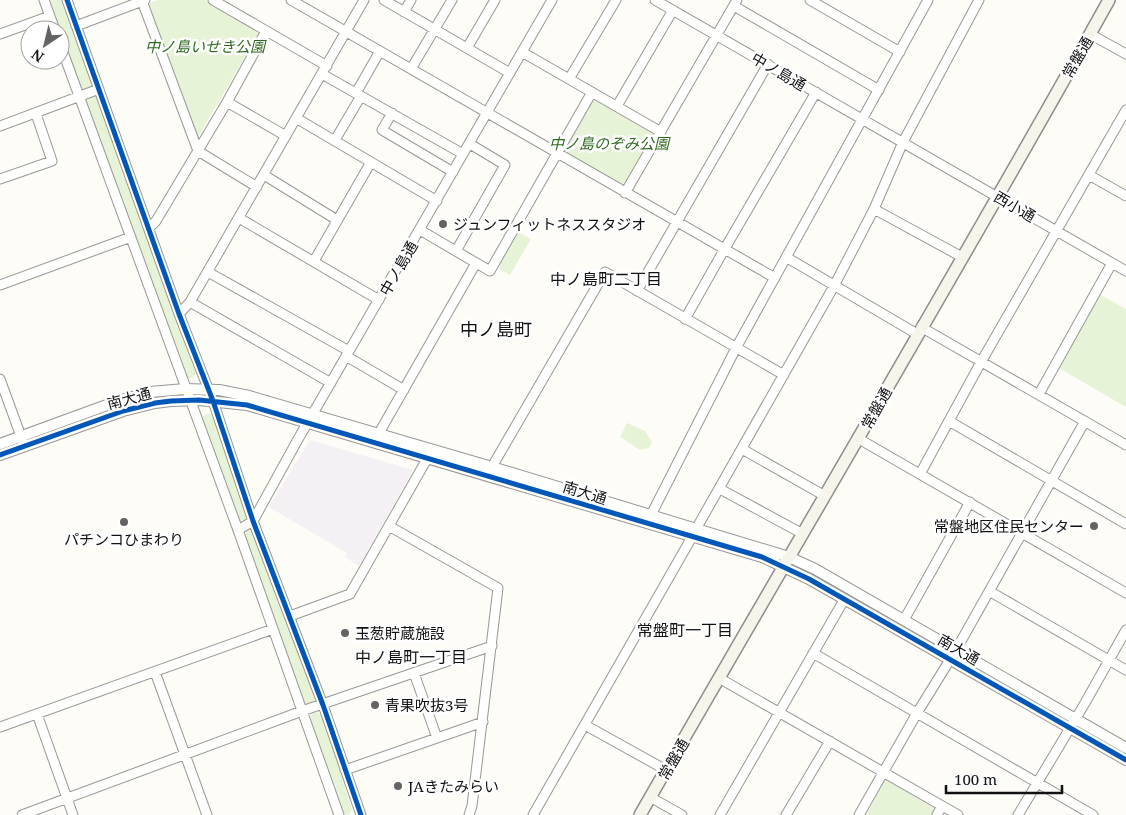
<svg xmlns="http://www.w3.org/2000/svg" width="1126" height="815" font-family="'Noto Serif','Noto Sans JP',serif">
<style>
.industrial{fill:#f5f0f3}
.green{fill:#e7f3d7}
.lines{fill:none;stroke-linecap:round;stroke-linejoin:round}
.minor-casing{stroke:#979795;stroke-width:11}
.tertiary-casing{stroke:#979795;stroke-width:12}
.secondary-casing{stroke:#8e8d8b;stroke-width:14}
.minor{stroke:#fffffe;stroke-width:9}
.tertiary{stroke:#fffffe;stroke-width:10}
.secondary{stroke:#f6f4eb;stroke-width:11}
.cycleway-casing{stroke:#fff;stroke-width:8}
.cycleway{stroke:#0057b8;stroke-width:5}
.poi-dot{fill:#646362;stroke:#fff;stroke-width:2}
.labels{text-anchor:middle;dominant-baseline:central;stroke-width:5;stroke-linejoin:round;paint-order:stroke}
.park-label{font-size:15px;font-style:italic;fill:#2f6b1f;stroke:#fff}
.street-label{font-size:15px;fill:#111;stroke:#fff}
.poi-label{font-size:15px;fill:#111;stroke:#fff;text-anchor:start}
.neighbourhood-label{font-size:16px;fill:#111;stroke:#fff}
.quarter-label{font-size:18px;fill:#111;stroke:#fff}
</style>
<rect width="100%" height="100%" fill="#fdfcf7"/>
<!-- industrial -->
<path class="industrial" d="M 310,440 L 413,470 L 359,566 L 345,557 L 347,553 L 269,507 Z"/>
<!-- green -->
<path class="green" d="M 47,0 L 62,0 L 94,83 L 93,87 L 83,90 L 79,87 L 60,36 L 60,30 L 58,30 Z
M 158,0 L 205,0 L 259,33 L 198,137 L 147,4 Z
M 92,97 L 95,97 L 99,100 L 196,370 L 195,374 L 192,378 L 188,378 L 184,376 L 85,101 Z
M 597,100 L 652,132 L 654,138 L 626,184 L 620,185 L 567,153 L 564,147 L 591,101 Z
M 518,232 L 531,239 L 510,275 L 500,269 L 498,265 Z
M 1099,294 L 1126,309 L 1126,407 L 1057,367 Z
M 208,413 L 211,414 L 214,419 L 248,512 L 248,517 L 244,520 L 240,520 L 236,517 L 202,420 L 202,417 Z
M 627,423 L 645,431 L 652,442 L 649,448 L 640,450 L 620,437 Z
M 253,530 L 316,699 L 315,703 L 307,707 L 304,705 L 245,538 L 247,531 Z
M 316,712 L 322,715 L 352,809 L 349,815 L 343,814 L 310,720 L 311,715 Z
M 886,779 L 936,810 L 934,815 L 866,815 Z"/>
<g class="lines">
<defs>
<path id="minor" d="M 44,0 L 55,30
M 67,0 L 179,314 L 213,401 L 253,521 L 323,705 L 361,815
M 213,0 L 327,66
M 291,0 L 775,278
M 384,0 L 510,73
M 655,0 L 1126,271
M 810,0 L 900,52
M 142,1 L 198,151 L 257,187
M 734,6 L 879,90
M 404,12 L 411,0
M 76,26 L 145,0
M 0,34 L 50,16
M 1090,34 L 1126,54
M 60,44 L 238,530 L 339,815
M 467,48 L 495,0
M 522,52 L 661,132
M 411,69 L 452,0
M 322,74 L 463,154
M 569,79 L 616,0
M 356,93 L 380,51
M 227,102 L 286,136
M 617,106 L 673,10
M 392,113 L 382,130 L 453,172
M 296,118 L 437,201
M 0,126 L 99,89
M 335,140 L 361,96
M 264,175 L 337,220
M 1089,175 L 1126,196
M 0,179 L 52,161 L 36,114
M 625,193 L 737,0
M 874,209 L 962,257
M 239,218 L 379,300
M 149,228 L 156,221 L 227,102 L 266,31
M 420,230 L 490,271 L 592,92
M 456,251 L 505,165 L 470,144
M 786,257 L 917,334
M 314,261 L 371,162
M 208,272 L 349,351
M 0,285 L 131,237
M 637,291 L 768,64
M 190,302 L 331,383
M 179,314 L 190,302 L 364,0
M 685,319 L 724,250 L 816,92
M 921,327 L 1126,445
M 346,356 L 404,390
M 0,379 L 23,442
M 1039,394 L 1112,263
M 949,421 L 1126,524
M 379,433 L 476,263
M 859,439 L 1126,593
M 742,449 L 825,496
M 489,472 L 605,272 L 784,375
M 920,474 L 981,362 L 1126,110
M 720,489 L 803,534
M 651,515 L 736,348 L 928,0
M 389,526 L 498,588 L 472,806 L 469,815
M 696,529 L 834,286 L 874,209 L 903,142 L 979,0
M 238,530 L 253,521 L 297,441 L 552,0
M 989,591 L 1126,670
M 290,616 L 350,594 L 431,452
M 904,620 L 970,502
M 813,653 L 1093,815
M 155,672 L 207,815
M 414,673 L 437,738
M 719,678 L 958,815
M 37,714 L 73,815
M 585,725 L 666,770
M 0,727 L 273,629
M 345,770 L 483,722
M 650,797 L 682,815
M 22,815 L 302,711 L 492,646
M 533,815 L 692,537
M 720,815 L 844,600
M 786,815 L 830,741
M 859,815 L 917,713 L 956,650 L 1085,421
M 937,815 L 942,806
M 1018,815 L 1085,703 L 1126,630"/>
<path id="tertiary" d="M 0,444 L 118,401 L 150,392 L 185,389 L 219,390 L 249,396 L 492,467 L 789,557 L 815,569 L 1126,748
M 0,455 L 123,411 L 155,403 L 171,401 L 199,400 L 247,405 L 762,557 L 809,579 L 1126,760"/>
<path id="secondary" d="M 640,815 C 796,543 956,274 1109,0"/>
</defs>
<!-- minor casing -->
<use href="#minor" class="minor-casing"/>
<!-- tertiary casing -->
<use href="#tertiary" class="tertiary-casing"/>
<!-- secondary casing -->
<use href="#secondary" class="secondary-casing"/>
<!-- minor -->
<use href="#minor" class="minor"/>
<!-- tertiary -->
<use href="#tertiary" class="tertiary"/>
<!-- secondary -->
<use href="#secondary" class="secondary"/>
<defs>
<path id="cycleway" d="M 67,0 L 179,314 L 213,401 L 253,521 L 323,705 L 361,815
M 0,455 L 123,411 L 155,403 L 171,401 L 199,400 L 247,405 L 762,557 L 809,579 L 1126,760"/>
</defs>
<!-- cycleway casing -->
<use href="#cycleway" class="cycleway-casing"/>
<!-- cycleway -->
<use href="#cycleway" class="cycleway"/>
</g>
<!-- markers -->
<g class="poi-dot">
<circle cx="443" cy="224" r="5"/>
<circle cx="124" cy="522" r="5"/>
<circle cx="1094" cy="526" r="5"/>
<circle cx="345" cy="633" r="5"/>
<circle cx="375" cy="705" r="5"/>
<circle cx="398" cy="786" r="5"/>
</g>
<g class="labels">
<!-- park labels -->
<g class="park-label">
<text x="205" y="46">中ノ島いせき公園</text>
<text x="609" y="143">中ノ島のぞみ公園</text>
</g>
<!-- street labels -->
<g class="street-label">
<text transform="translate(1077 57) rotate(-60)">常盤通</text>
<text transform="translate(779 71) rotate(30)">中ノ島通</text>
<text transform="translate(1015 206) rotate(30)">西小通</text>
<text transform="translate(398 268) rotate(-60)">中ノ島通</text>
<text transform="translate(129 398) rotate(-15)">南大通</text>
<text transform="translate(876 408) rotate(-61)">常盤通</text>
<text transform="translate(585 492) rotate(17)">南大通</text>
<text transform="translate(959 649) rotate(30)">南大通</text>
<text transform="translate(673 759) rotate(-60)">常盤通</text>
</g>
<!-- poi labels -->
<g class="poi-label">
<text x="453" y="224">ジュンフィットネススタジオ</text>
<text x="1084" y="526" text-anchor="end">常盤地区住民センター</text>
<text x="124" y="539" text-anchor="middle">パチンコひまわり</text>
<text x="355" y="633">玉葱貯蔵施設</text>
<text x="385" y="705">青果吹抜3号</text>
<text x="408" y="786">JAきたみらい</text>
</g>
<!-- neighbourhood labels -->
<g class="neighbourhood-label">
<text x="606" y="279">中ノ島町二丁目</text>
<text x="685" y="630">常盤町一丁目</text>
<text x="411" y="657">中ノ島町一丁目</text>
</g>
<!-- quarter labels -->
<g class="quarter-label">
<text x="496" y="329">中ノ島町</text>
</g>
</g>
<!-- north arrow -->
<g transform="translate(45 45) rotate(215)"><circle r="24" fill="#ffffff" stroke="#a0a0a0"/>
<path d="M0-4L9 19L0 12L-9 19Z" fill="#646362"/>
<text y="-8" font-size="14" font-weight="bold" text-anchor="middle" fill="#111111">N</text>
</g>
<!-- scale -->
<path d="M946 785v8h116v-8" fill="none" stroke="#111111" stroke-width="2.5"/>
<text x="954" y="785" font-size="15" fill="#111111" stroke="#ffffff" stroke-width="4" paint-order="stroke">100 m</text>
</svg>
